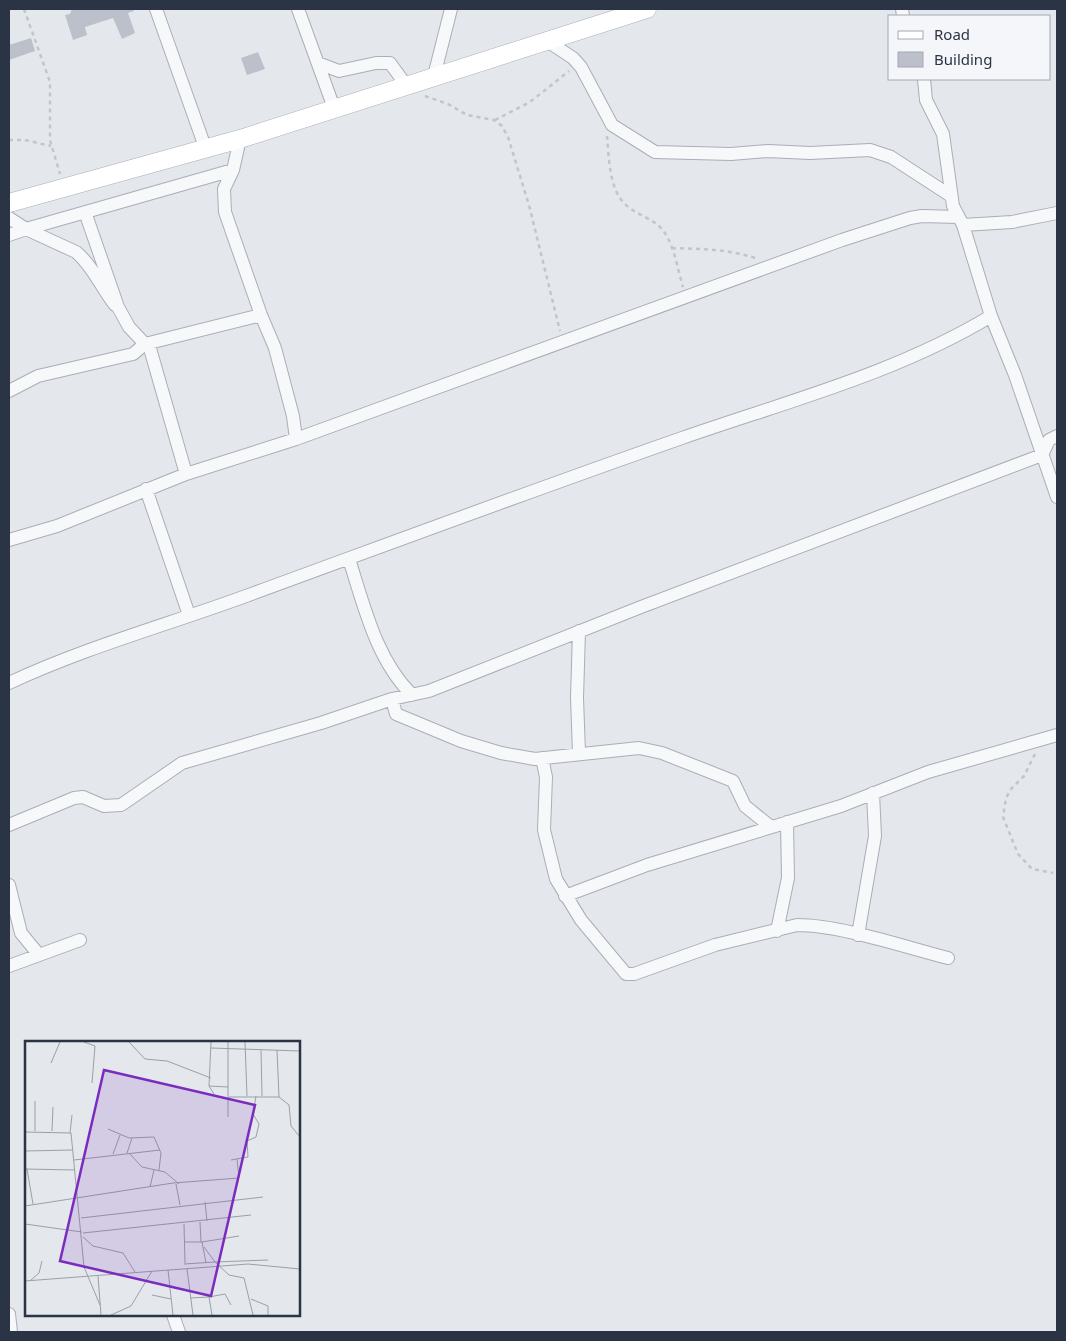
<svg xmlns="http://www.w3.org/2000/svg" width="1066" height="1341" font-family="'Noto Sans',sans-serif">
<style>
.building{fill:#bbc0ca}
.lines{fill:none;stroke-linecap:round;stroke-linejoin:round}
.street-casing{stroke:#a9aeb7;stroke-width:14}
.secondary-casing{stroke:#a9aeb7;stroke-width:19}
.path{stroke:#c2c5cb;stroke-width:2.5;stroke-dasharray:4 4;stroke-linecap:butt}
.street{stroke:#f7f8fa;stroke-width:12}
.secondary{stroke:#fff;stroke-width:18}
.inset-road{fill:none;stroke:#9a9fa9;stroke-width:1}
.view{fill:#7b2cbf;fill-opacity:0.15;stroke:#7b2cbf;stroke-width:2.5}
.inset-edge{fill:none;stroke:#2b3445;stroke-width:2.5}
</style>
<rect width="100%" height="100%" fill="#e4e7ec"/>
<!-- building -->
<path class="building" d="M 72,9 L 133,9 L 134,11 L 128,13 L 135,33 L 122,39 L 113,18 L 85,27 L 87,35 L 73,40 L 65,15 L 70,14 Z
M 31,38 L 35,51 L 9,60 L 9,45 Z
M 258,52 L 265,69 L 247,75 L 241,58 Z"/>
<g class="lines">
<defs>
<path id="street" d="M 156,9 L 205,147
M 298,9 L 334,108
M 902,9 L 903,16
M 547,41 L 573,58 L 581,67 L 612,125 L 655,152 L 731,154 L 768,151 L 810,153 L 870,150 L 891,157 L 951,196
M 318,63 L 339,71 L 376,63 L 390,63 L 406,85
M 434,76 L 451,9
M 924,79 L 926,100 L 943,134 L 953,206 L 963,225 L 991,316 L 1015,375 L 1057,497
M 240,139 L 233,170 L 224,189 L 225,212 L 261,315 L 275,348 L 293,416 L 296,439
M 85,212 L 118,307 L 129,327 L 145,344 L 261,315
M 9,218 L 26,229 L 233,170
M 963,225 L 1012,222 L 1057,213
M 9,235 L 26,229 L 76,252 C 93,266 102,289 115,305
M 149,345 L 186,474
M 9,391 L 38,376 L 133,354 L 145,344
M 146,489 L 189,615
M 9,540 L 57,526 L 186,474 L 296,439 L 842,240 L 910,218 L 922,216 L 958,217
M 349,559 C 364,606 376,659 412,695
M 579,631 L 577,698 L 579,753
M 9,683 C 86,647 167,625 246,596 C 391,543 536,489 682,438 C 785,402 897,373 991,316
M 392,699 L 396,714 L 461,741 L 501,753 L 535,759 L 639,748 L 662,753 L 733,781 L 745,806 L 771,827
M 542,758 L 546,777 L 544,830 L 556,879 L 581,920 L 626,974 L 634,974 L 715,945 L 797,925 C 840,925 905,947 948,958
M 9,825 L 74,798 L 83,797 L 104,806 L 121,805 L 182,763 L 321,723 L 392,699 L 429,691 L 641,607 L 1042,455 L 1049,440 L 1057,436
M 9,885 L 21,933 L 39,955
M 565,896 L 647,865 L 841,806 L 928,772 L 1057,735
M 777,931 L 788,878 L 787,822
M 858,935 L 875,836 L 873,793
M 9,966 L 80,940
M 9,1314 L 11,1332
M 173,1315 L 179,1332"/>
<path id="secondary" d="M 9,203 L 240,139 L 647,9"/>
</defs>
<!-- street casing -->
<use href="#street" class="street-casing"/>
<!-- secondary casing -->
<use href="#secondary" class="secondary-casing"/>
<!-- path -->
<path class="path" d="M 24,9 L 50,82 L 50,140 L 60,174
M 425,96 L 448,104 L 467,115 L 494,120 L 502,126 L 508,137 L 529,205 L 560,331
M 495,120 L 530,102 L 569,71
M 607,136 C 609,158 609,190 626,205 C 636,214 650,218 659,226 C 674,240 677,268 683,287
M 9,140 L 25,140 L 51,146
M 672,248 C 700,249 728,249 755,258
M 1035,754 L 1024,776 L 1011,789 L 1006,798 L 1003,817 L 1018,854 L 1032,869 L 1053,873"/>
<!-- street -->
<use href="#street" class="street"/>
<!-- secondary -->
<use href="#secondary" class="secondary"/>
</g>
<!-- overview -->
<g transform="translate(25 1041)">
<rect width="275" height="275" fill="#e4e7ec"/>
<path class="inset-road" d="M 59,1 L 70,5 L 67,42M 104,1 L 120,18 L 142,20 L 186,37M 186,1 L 184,45 L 189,53M 220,1 L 222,55M 186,7 L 275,10M 236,9 L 237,55M 26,22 L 35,1M 184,45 L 203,46M 204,56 L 254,56 L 252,9M 254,56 L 264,64 L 266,85 L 275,96M 10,60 L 10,90M 203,76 L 203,1M 83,88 L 104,97 L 129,96 L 136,112 L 134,129M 27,90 L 28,66M 0,91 L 46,92 L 59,226 L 75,264M 45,92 L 47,74M 0,110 L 47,109M 102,112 L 107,97M 104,112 L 117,126 L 140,131 L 154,143M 88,113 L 95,94M 49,119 L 135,109M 206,119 L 223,116 L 222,100 L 231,96 L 234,83 L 228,73 L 231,55M 0,128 L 50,129M 2,128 L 8,163M 151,143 L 155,164M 125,146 L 129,129M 180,161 L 182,180M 0,165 L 148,142 L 214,137 L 212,118M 56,177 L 238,156M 175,181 L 176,201M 0,183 L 57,191M 159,183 L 160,222M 58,192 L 226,174M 58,196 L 68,205 L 98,212 L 110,231M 160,201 L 177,201 L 181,222M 177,201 L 214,195M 179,206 L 190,221 L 243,219M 159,223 L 190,221 L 204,234 L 219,237 L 228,274M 162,228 L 168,274M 143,229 L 148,274M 73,235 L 76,274M 6,239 L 14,232 L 17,220M 0,240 L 223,223 L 275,228M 127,254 L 146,258M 184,256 L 200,253 L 206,264M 165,257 L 184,256 L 187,274M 226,258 L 243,265 L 243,274M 86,274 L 106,265 L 127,230"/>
<path class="view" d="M 79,29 L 230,64 L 186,255 L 35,220 Z"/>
<rect width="275" height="275" class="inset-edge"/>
</g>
<!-- border -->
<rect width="1066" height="1341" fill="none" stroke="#2b3445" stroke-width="20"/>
<!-- legend -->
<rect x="888" y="15" width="162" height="65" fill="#f4f6f9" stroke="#a4a8b1"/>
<rect x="898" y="31" width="25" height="8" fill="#ffffff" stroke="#a4a8b1"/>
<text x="934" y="40" font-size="15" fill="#2b3445">Road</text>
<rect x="898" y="52" width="25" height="15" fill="#bbc0ca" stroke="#a4a8b1"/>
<text x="934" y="65" font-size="15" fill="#2b3445">Building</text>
</svg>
